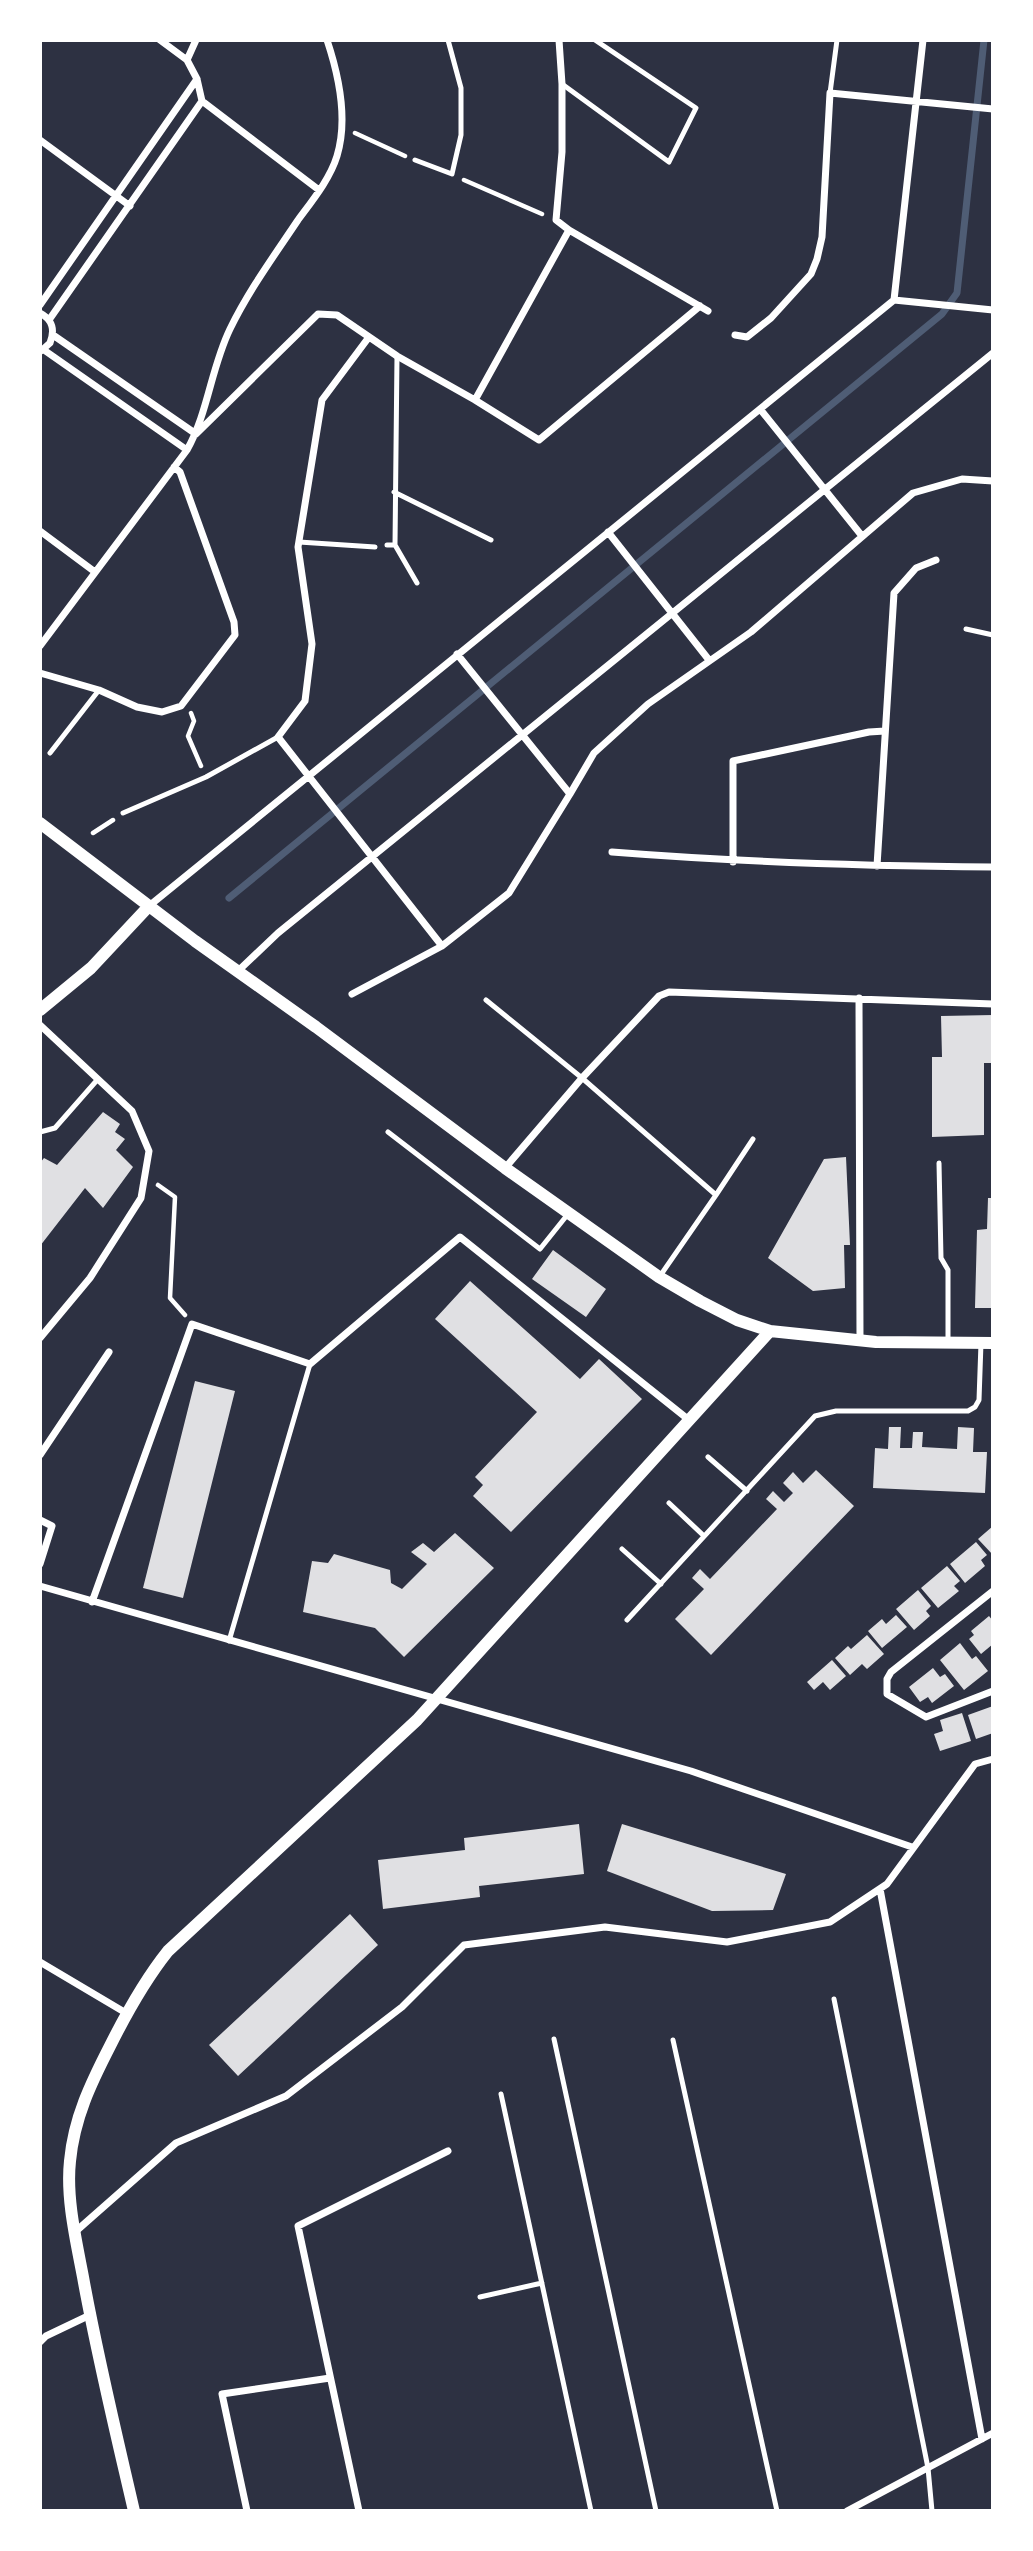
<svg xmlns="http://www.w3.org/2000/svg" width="1033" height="2551" font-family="Manrope,sans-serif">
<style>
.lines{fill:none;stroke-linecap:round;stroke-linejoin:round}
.stream{stroke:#4f5d75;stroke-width:7}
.building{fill:#e0e0e3}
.path{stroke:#fff;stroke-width:4.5}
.service{stroke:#fff;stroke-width:5}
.minor{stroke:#fff;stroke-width:7}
.tertiary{stroke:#fff;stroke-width:12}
</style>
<rect width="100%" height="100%" fill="#2d3142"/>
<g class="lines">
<!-- stream -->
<path class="stream" d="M 229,898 L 942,314 L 957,293 L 984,40"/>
</g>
<!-- building -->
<path class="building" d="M 993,1015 L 993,1063 L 984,1063 L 984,1135 L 932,1137 L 932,1057 L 942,1057 L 941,1016 Z
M 103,1112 L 120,1124 L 115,1132 L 125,1139 L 116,1150 L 133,1167 L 103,1208 L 85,1188 L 40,1246 L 40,1163 L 44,1158 L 57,1165 Z
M 846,1157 L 850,1245 L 844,1245 L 845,1288 L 813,1291 L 768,1258 L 824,1159 Z
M 988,1198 L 993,1198 L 993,1308 L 975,1308 L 977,1230 L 987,1229 Z
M 553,1250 L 606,1289 L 586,1317 L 532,1279 Z
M 470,1281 L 580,1379 L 599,1359 L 642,1399 L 511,1532 L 473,1496 L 483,1485 L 475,1477 L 537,1412 L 435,1319 Z
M 195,1381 L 235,1391 L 183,1598 L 143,1588 Z
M 889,1427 L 901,1427 L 900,1448 L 912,1448 L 913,1432 L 923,1432 L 922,1447 L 957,1449 L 958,1427 L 974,1428 L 973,1452 L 987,1452 L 985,1493 L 873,1488 L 875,1448 L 888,1449 Z
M 816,1470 L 854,1506 L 711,1655 L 675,1619 L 704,1589 L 692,1578 L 700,1569 L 710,1579 L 777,1509 L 766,1499 L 773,1491 L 784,1502 L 793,1493 L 783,1483 L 793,1472 L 803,1483 Z
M 993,1526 L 993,1555 L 978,1539 Z
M 455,1533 L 494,1568 L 404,1657 L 375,1628 L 303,1612 L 312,1561 L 328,1563 L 334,1554 L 390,1570 L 391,1583 L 402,1589 L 427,1564 L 411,1552 L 423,1543 L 434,1552 Z
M 976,1542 L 987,1555 L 981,1560 L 985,1566 L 965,1583 L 950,1564 Z
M 947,1566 L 960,1581 L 954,1586 L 959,1591 L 938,1608 L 921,1588 Z
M 918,1590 L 931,1606 L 926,1611 L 930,1616 L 914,1630 L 896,1609 Z
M 896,1615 L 907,1627 L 882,1648 L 868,1631 L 882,1619 L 886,1624 Z
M 989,1616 L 993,1621 L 993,1644 L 981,1654 L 969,1639 L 974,1635 L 971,1631 Z
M 867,1635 L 884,1654 L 867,1669 L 862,1664 L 850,1675 L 835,1658 L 848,1646 L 851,1649 Z
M 960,1643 L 972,1659 L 976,1656 L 988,1671 L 964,1690 L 940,1660 Z
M 832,1660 L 846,1676 L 830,1690 L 823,1682 L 814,1690 L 807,1682 Z
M 933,1668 L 940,1677 L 945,1674 L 954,1686 L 932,1703 L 928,1697 L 920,1702 L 909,1687 Z
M 993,1706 L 993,1733 L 976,1739 L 968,1715 Z
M 962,1713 L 971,1741 L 940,1751 L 934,1734 L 943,1731 L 940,1720 Z
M 579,1824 L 584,1874 L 479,1886 L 480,1897 L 383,1909 L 378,1860 L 465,1850 L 464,1838 Z
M 622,1824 L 786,1874 L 773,1910 L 712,1911 L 607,1871 Z
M 350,1914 L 378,1945 L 238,2076 L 209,2045 Z"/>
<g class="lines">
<!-- path -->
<path class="path" d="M 355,133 L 405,156
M 464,180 L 542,214
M 191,713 L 194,721 L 188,736 L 201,766
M 93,833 L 113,820
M 158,1185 L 175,1197 L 170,1298 L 185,1315"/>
<!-- service -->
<path class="service" d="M 562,84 L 669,162 L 696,108 L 595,40
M 830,93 L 837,40
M 415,160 L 452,174 L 461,135 L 461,88 L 448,40
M 394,492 L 491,540
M 299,542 L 375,547
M 387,545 L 395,545 L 397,356
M 395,545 L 417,583
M 966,629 L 993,635
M 50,753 L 99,690
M 123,813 L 206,777 L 278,737
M 486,1000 L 582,1078 L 716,1195 L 660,1276
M 40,1132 L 55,1128 L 98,1079
M 388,1132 L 540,1249 L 568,1214
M 939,1163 L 941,1258 L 948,1270 L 948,1343
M 716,1195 L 753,1139
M 708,1457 L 747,1491
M 669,1503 L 704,1536
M 622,1549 L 661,1584
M 627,1620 L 815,1416 L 836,1411 L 968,1411 L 975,1407 L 979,1400 L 981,1343
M 229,1641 L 310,1364
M 834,1999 L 928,2468 L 932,2511
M 554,2039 L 656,2511
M 673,2040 L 777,2511
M 501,2094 L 591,2511
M 480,2297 L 542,2283"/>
<!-- minor -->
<path class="minor" d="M 160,40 L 187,60
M 196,40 L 187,60 L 197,79 L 202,101 L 319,190
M 559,40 L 562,84 L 562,152 L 556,220 L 569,230 L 708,311
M 40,140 L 130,206
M 894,300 L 993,310
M 40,305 L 197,79
M 40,313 C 53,320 55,330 50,343 L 41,351
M 49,320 L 202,101
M 53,335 L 196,434
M 735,335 L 747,337 L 771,318 L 811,274 L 817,259 L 822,237 L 830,93 L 993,109
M 369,337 L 322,400 L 298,547 L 312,644 L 305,701 L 278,737 L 442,946
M 44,350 L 187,450
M 475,400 L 539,440 L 700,306
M 760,409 L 862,536
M 196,434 L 318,314 L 337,315 L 397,356 L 475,400 L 569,230
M 40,531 L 95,572
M 608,532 L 709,660
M 40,646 L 187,450 C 208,413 211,368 230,329 C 249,290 274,256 298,220 C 312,201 330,179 337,156 C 348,120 339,76 327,40
M 40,673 L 99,690 L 137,707 L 162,712 L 181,706 L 235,635 L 234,622 L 180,472 L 174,467
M 570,794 L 594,753 L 648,704 L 751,632 L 913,493 L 962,479 L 993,481
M 612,852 C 739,862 865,866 993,867
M 733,862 L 733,761 L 869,732 L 885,731
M 877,866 L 894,593 L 916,568 L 936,560
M 149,906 L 894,300 L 923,40
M 238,971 L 278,933 L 993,353
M 352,994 L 442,946 L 509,893 L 570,794 L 457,654
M 859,998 L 860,1340
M 40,1025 L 132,1111 L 149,1151 L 141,1198 L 90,1278 L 40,1338
M 505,1168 L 582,1078 L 659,996 L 669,992 L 993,1004
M 40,1455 L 109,1352
M 40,1520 L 52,1526 L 40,1564
M 40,1586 L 691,1771 L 912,1847
M 993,1591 L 891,1672 L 887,1679 L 887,1694 L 926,1717 L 993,1691
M 92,1602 L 192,1324 L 310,1364 L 460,1237 L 689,1420
M 880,1889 L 982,2439
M 40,1962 L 126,2013
M 75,2232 L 176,2143 L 286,2096 L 402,2007 L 464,1945 L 605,1927 L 727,1942 L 830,1922 L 887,1884 L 975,1764 L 993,1759
M 40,2342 L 46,2336 L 90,2315
M 247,2511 L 222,2394 L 330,2378
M 359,2511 L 298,2226 L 448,2151
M 847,2511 L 993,2433"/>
<!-- tertiary -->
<path class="tertiary" d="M 40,823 L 195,941 L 316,1027 L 505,1168 L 659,1277 L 700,1301 L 737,1320 L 770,1331 L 876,1342 L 993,1343
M 40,1010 L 91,968 L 149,906
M 134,2511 C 116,2433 97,2355 83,2277 C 76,2240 66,2198 70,2161 C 74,2118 91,2083 110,2046 C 127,2012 144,1981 168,1951 L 417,1720 L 770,1331"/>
</g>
<!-- border -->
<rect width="1033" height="2551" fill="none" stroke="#ffffff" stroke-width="84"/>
</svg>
